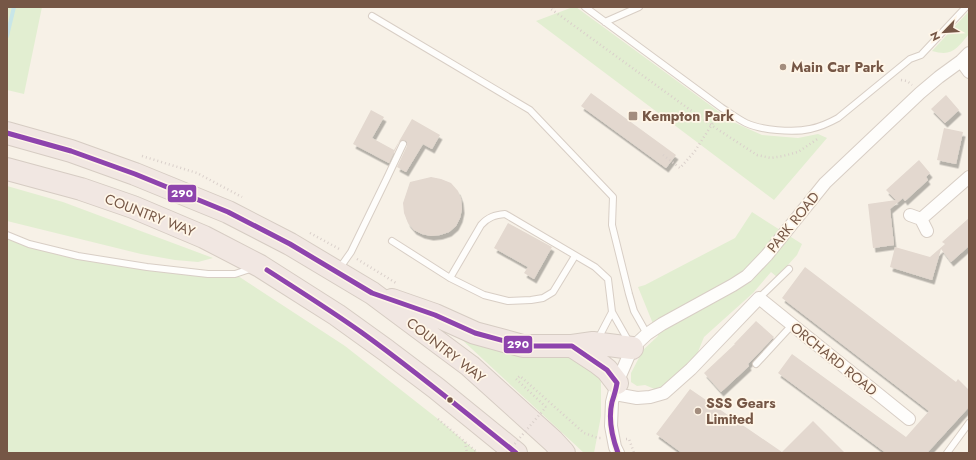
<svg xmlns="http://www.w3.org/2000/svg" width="976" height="460" font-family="Jost,sans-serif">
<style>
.green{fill:#e2eed1}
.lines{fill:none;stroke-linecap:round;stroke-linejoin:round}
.stream{stroke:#c8e6e8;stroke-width:4}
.building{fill:#e3d8cf;filter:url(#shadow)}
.lane-casing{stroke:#d8cec5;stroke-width:8}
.street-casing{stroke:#d8cec5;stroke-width:14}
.highway-casing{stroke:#d6ccc3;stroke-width:24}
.path{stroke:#dad0cb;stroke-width:2.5;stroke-dasharray:1 3;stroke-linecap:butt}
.lane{stroke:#fefdfb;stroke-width:6}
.street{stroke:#fefdfb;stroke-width:12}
.highway{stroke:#f1e7e2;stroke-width:22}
.path-bridge{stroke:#dad0cb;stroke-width:2.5;stroke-dasharray:1 3;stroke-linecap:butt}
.bus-1-casing{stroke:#fff6e8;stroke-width:8}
.bus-1{stroke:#8e44ad;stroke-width:5}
.poi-dot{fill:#a38d7e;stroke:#fff6e8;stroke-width:1.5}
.bus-dot{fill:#765746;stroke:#fff6e8;stroke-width:1.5}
.labels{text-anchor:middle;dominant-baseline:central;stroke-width:3.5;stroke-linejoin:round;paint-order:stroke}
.poi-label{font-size:14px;font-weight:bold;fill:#765746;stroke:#fff6e8;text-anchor:start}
.street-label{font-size:14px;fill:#765746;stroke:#fff6e8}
.line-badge{stroke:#fff6e8;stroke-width:1.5}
.badge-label{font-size:11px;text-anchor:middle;font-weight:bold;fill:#fff}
</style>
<defs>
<filter id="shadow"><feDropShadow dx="2.5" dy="4.5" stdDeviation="0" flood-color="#0004"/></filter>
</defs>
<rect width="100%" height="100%" fill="#f7f1e7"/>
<!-- green -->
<path class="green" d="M 7,7 L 42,7 L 24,94 L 7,90 Z
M 573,7 L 576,7 L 733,122 L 762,135 L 798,138 L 818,134 L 827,138 L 774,200 L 536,21 Z
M 969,11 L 969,34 C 957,48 953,57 932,51 Z
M 7,186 L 63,202 L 213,258 L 198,262 L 175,260 L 141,254 L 7,221 Z
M 752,212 L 802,244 L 797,255 L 777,277 L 771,272 L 753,293 L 704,337 L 691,369 L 664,393 L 645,385 L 637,386 L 631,382 L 631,373 L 643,350 L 658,336 L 638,287 L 645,285 L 735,238 Z
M 7,235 L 78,256 L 235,274 L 345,346 L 438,419 L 478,453 L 7,453 Z
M 458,336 L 573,356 L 595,369 L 601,382 L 601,416 L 594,453 L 584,453 Z"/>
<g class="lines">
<!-- stream -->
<path class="stream" d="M 7,36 L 14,7"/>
</g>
<!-- building -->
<path class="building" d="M 591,93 L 676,155 L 666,168 L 581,106 Z
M 946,95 L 959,110 L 945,123 L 931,109 Z
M 371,110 L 384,117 L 372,138 L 394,150 L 412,119 L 440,135 L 432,149 L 423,144 L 406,172 L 397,167 L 407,146 L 407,142 L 405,140 L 402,140 L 399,142 L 389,163 L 353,144 Z
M 944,128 L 963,132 L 956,164 L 937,160 Z
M 919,160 L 930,173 L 926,177 L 928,180 L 905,201 L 903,198 L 890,209 L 894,245 L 873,248 L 868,204 L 896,200 L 886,190 Z
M 431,177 L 441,179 L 451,183 L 458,191 L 461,199 L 462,209 L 460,218 L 456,226 L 449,232 L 440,235 L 431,236 L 422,234 L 414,230 L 408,223 L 404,213 L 403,203 L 410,182 Z
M 969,218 L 969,246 L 951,262 L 941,249 L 932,280 L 890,267 L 895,247 L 930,257 L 945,244 L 942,242 Z
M 508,223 L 552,247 L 534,279 L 524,273 L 528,267 L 494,248 Z
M 805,267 L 956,382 L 958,379 L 969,390 L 969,407 L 927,453 L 886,453 L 778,373 L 792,354 L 906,437 L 929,411 L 782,298 Z
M 756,321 L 774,337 L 748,364 L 749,366 L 721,392 L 704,373 L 735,344 L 734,344 Z
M 690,389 L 782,452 L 813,421 L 845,453 L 682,453 L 656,434 Z"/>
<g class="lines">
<defs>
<path id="lane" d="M 585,7 L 722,108 C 730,113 738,119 746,123 C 761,130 793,133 810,129 C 820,127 829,123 838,118 L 910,59 L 921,55 L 966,7
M 372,16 L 530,110 L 613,197 L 612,225 L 629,294 L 634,311 L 647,334
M 605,22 L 639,7
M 7,235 L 29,244 L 78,256 L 147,267 L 208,274 L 235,274 L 253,268
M 392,241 L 450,278 L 484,295 L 508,301 L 531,300 L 543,298 L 553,292 L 575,256
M 339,269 L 351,252 L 386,180 L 403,144
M 450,278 L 481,225 C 488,217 495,215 505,214 L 595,267 L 608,279 L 612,312 L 629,342
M 759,298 L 789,269
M 597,339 L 600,335 L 612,312
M 756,364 L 792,325
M 947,453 L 969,423"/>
<path id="street" d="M 961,61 L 969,72
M 910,215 L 921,219 L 927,231
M 921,219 L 969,177
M 615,394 L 637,398 L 650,397 L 664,393 L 691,369 L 759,298 L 909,419
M 618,453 L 615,447 L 611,426 L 612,402 L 617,383 L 632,348 L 647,334 L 662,324 L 733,285 L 747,276 L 767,255 L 825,183 L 920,93 L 939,77 L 961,61 L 969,53"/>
<path id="highway" d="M 7,133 L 71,151 L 135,174 L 228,212 L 290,244 L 372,293 L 470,366 L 553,441 L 564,453
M 7,169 L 81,189 L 133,207 L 204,237 L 260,266 L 337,315 L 387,351 L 436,388 L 516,453
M 392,300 L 435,315 L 475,333 L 523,346 L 572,346 L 593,343 L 632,348
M 572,346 L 598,363 L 607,370 L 617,383"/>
</defs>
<!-- lane casing -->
<use href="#lane" class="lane-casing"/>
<!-- street casing -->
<use href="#street" class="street-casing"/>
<!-- highway casing -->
<use href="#highway" class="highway-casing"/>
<!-- path -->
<path class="path" d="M 554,7 L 551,9 L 711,125 L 757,155 L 771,158 L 783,156 L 798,152 L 819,138
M 901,80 L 907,81 L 912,85
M 663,155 L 680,168 L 695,151 L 718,115
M 142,156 L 197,173 L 242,197
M 310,233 L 341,250
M 357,259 L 396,283
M 546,407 L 516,379 L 520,376 L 584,433 L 598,438 L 601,438
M 438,419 L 478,453
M 626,439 L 629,439 L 634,453
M 465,442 L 467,453"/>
<!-- lane -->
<use href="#lane" class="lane"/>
<!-- street -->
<use href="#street" class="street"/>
<!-- highway -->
<use href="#highway" class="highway"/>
<!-- path-bridge -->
<path class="path-bridge" d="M 507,453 L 546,407"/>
<defs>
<path id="bus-1" d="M 7,133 L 71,151 L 135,174 L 228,212 L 290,244 L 372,293 L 435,315 L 475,333 L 523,346 L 572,346 L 607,370 L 617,383 C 616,389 614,396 612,402 C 608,419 612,437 618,453
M 267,270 C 298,290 330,310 361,332 C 414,370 465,412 516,453"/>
</defs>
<!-- bus-1 casing -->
<use href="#bus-1" class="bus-1-casing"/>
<!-- bus-1 -->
<use href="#bus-1" class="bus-1"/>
</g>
<!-- markers -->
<g class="poi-dot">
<circle cx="783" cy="67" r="4"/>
<rect x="628" y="111" width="10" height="10" rx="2"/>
<circle cx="698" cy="411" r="4"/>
</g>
<circle class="bus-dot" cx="450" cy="400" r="3.5"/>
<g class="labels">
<!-- poi labels -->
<g class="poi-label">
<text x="791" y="67">Main Car Park</text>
<text x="642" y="116">Kempton Park</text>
<text x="706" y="403">SSS Gears<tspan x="706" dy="16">Limited</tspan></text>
</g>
<!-- street labels -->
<g class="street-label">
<text transform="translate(150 215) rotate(21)">COUNTRY WAY</text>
<text transform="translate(793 222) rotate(-51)">PARK ROAD</text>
<text transform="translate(446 350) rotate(38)">COUNTRY WAY</text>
<text transform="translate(834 359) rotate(39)">ORCHARD ROAD</text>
</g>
</g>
<g class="line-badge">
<rect x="167" y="184" width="30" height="19" rx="4" fill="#8e44ad"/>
<rect x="503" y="335" width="30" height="19" rx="4" fill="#8e44ad"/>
</g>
<g class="badge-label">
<text x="182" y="197">290</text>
<text x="518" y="348">290</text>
</g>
<!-- border -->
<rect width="976" height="460" fill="none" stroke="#765746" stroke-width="16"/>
<!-- north arrow -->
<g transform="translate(944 32) rotate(245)" stroke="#fff6e8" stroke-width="3" paint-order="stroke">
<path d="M0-3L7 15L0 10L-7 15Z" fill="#765746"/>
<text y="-6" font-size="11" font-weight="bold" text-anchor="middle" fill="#765746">N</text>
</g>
</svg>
